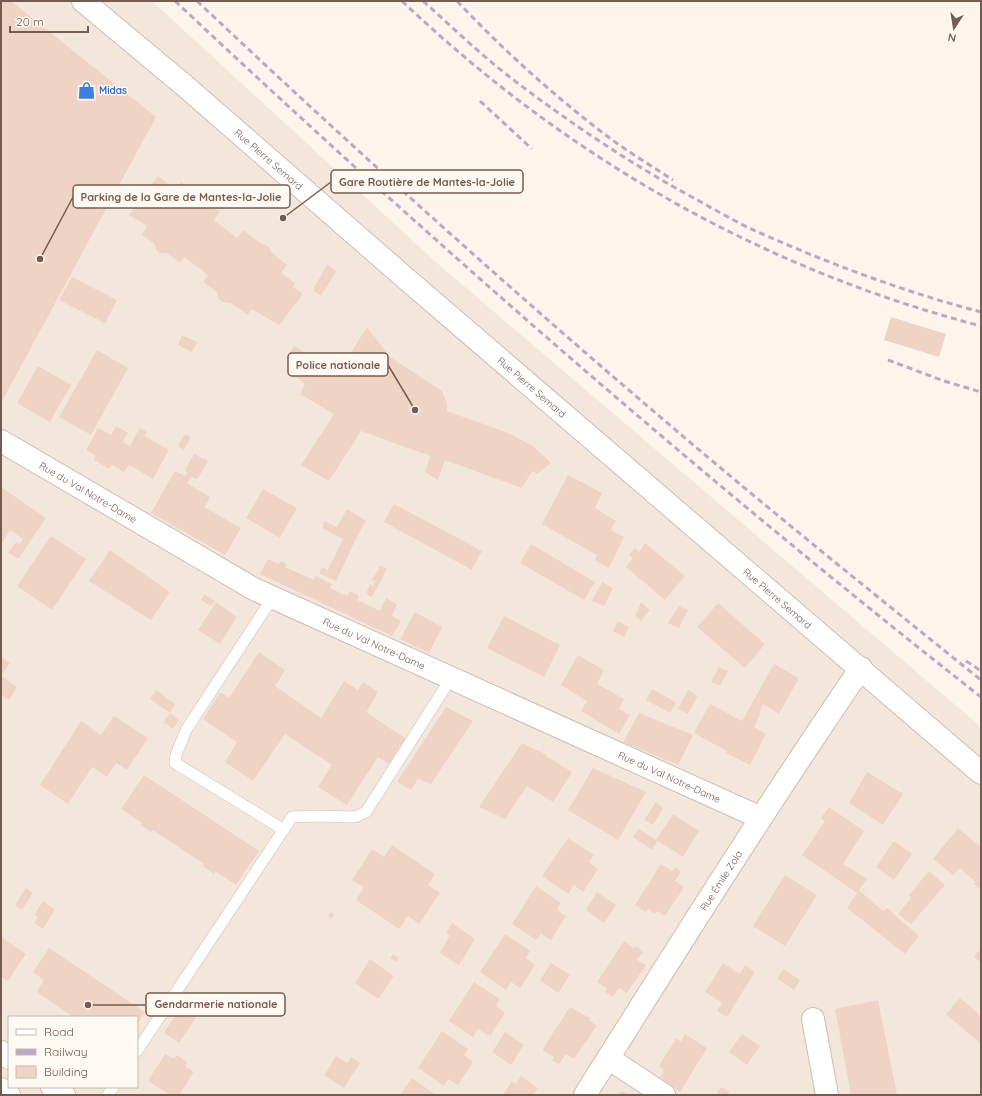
<svg xmlns="http://www.w3.org/2000/svg" width="982" height="1096" font-family="Quicksand,sans-serif">
<style>
.residential{fill:#f3e7db;fill-rule:evenodd}
.building{fill:#efd4c6}
.lines{fill:none;stroke-linecap:round;stroke-linejoin:round}
.lane-casing{stroke:#cdbdb2;stroke-width:12}
.street-casing{stroke:#cdbdb2;stroke-width:24}
.secondary-casing{stroke:#d3bfb2;stroke-width:24}
.lane{stroke:#fff;stroke-width:11}
.street{stroke:#fff;stroke-width:22}
.secondary{stroke:#fff;stroke-width:22}
.rail{stroke:#b8aac6;stroke-width:3;stroke-dasharray:6 4;stroke-linecap:butt}
.labels{text-anchor:middle;dominant-baseline:central;stroke-width:3;stroke-linejoin:round;paint-order:stroke}
.shop-label{font-size:10px;font-weight:bold;fill:#366cbe;stroke:#fef9f3;text-anchor:start}
.street-label{font-size:10px;fill:#765c50;stroke:#fef9f3}
.leader{fill:none;stroke:#765c50;stroke-width:1.5}
.callout-dot{fill:#765c50;stroke:#fef9f3;stroke-width:1.5}
.callout{fill:#fef9f3;stroke:#765c50;stroke-width:1.5}
.callout-label{font-size:11px;text-anchor:middle;font-weight:bold;fill:#765c50}
</style>
<rect width="100%" height="100%" fill="#fbf5ec"/>
<!-- residential -->
<path class="residential" d="M 1,1 L 152,1 L 438,264 L 981,727 L 981,1095 L 1,1095 ZM 9,1017 L 137,1017 L 137,1087 L 9,1087 Z"/>
<!-- building -->
<path class="building" d="M 1,1 L 11,1 L 156,117 L 1,403 Z
M 158,176 L 176,190 L 181,182 L 193,192 L 199,191 L 203,193 L 207,198 L 206,202 L 220,212 L 214,220 L 237,238 L 243,230 L 259,242 L 269,247 L 272,253 L 287,265 L 281,273 L 295,283 L 293,287 L 303,294 L 279,325 L 252,309 L 248,315 L 231,303 L 222,302 L 218,298 L 217,292 L 203,282 L 208,275 L 184,257 L 180,263 L 167,253 L 160,253 L 156,250 L 155,244 L 142,235 L 147,226 L 129,215 Z
M 327,264 L 336,271 L 321,296 L 313,290 Z
M 72,277 L 117,300 L 105,323 L 59,300 Z
M 891,317 L 946,334 L 939,357 L 884,340 Z
M 367,327 L 387,353 L 387,355 L 442,391 L 447,404 L 447,411 L 511,434 L 534,447 L 551,463 L 537,474 L 532,471 L 522,488 L 445,460 L 438,480 L 425,472 L 430,456 L 361,431 L 329,481 L 301,465 L 334,414 L 300,394 L 305,384 L 296,377 L 305,362 L 290,353 L 294,346 L 338,373 Z
M 182,335 L 197,342 L 192,352 L 178,345 Z
M 97,350 L 128,368 L 91,435 L 59,417 Z
M 38,366 L 71,385 L 50,422 L 17,403 Z
M 116,426 L 128,433 L 123,442 L 130,446 L 140,428 L 147,432 L 144,436 L 169,450 L 153,479 L 129,465 L 124,472 L 112,465 L 109,469 L 94,460 L 96,456 L 86,450 L 98,428 L 111,435 Z
M 185,434 L 191,437 L 184,450 L 178,446 Z
M 194,454 L 208,461 L 199,477 L 196,479 L 191,477 L 187,483 L 210,497 L 204,507 L 241,528 L 225,555 L 151,513 L 175,471 L 185,476 L 188,473 L 185,470 Z
M 568,475 L 602,493 L 595,508 L 616,521 L 611,530 L 624,537 L 609,568 L 595,560 L 597,555 L 542,524 Z
M 1,487 L 46,518 L 18,559 L 8,553 L 16,542 L 20,544 L 23,539 L 10,530 L 1,544 Z
M 263,489 L 297,508 L 280,538 L 246,518 Z
M 394,504 L 482,551 L 472,570 L 384,522 Z
M 347,509 L 366,521 L 357,537 L 336,581 L 319,573 L 322,567 L 328,570 L 343,539 L 322,528 L 325,521 L 337,527 Z
M 51,536 L 86,559 L 52,610 L 17,586 Z
M 645,543 L 685,576 L 665,600 L 626,567 L 633,558 L 629,555 L 635,548 L 639,552 Z
M 531,544 L 595,582 L 584,600 L 520,563 Z
M 110,550 L 170,592 L 151,620 L 89,581 Z
M 268,559 L 279,564 L 280,561 L 287,564 L 285,567 L 314,580 L 316,576 L 332,584 L 330,588 L 347,596 L 350,591 L 359,596 L 357,600 L 380,611 L 386,598 L 397,604 L 392,616 L 401,621 L 392,636 L 260,574 Z
M 380,566 L 387,569 L 372,597 L 366,594 L 370,584 L 373,586 L 375,581 L 372,580 Z
M 602,582 L 613,588 L 604,606 L 592,601 Z
M 204,594 L 215,601 L 211,606 L 201,600 Z
M 216,602 L 237,617 L 220,644 L 198,630 Z
M 641,602 L 650,610 L 641,621 L 635,616 Z
M 718,603 L 765,644 L 745,668 L 697,627 Z
M 679,606 L 688,610 L 679,628 L 668,623 Z
M 415,612 L 442,627 L 429,653 L 400,639 Z
M 504,616 L 560,645 L 544,677 L 487,648 Z
M 618,621 L 629,627 L 624,637 L 613,631 Z
M 259,652 L 285,670 L 275,686 L 321,718 L 344,681 L 358,690 L 363,682 L 378,692 L 366,712 L 406,739 L 389,764 L 378,757 L 347,805 L 318,787 L 332,765 L 285,734 L 253,781 L 225,762 L 237,742 L 203,719 L 220,692 L 229,698 Z
M 578,655 L 604,670 L 597,684 L 624,699 L 619,709 L 630,715 L 619,734 L 581,711 L 587,701 L 561,685 Z
M 1,657 L 10,663 L 1,676 L 17,687 L 9,700 L 1,695 Z
M 774,664 L 799,678 L 779,714 L 763,704 L 759,712 L 761,713 L 754,727 L 766,734 L 750,765 L 726,753 L 727,751 L 694,733 L 710,704 L 742,721 Z
M 719,667 L 728,671 L 720,686 L 711,682 Z
M 652,689 L 676,702 L 670,713 L 646,700 Z
M 156,690 L 175,704 L 170,713 L 150,699 Z
M 688,690 L 698,696 L 688,714 L 678,709 Z
M 446,707 L 473,721 L 431,784 L 418,779 L 411,790 L 397,782 Z
M 170,713 L 179,720 L 173,729 L 164,722 Z
M 639,713 L 693,735 L 678,765 L 623,742 Z
M 114,716 L 148,738 L 127,770 L 116,763 L 107,777 L 92,767 L 68,804 L 40,785 L 81,721 L 101,735 Z
M 522,743 L 547,755 L 546,756 L 572,772 L 553,802 L 527,786 L 505,819 L 479,807 Z
M 593,768 L 646,792 L 618,840 L 568,810 Z
M 867,772 L 903,794 L 883,825 L 849,803 Z
M 144,775 L 259,851 L 236,885 L 215,871 L 214,874 L 203,866 L 204,864 L 153,830 L 151,832 L 141,825 L 142,823 L 121,809 Z
M 656,802 L 663,808 L 653,825 L 644,820 Z
M 829,807 L 864,831 L 843,864 L 867,879 L 859,890 L 883,911 L 887,908 L 919,936 L 905,954 L 847,908 L 857,893 L 802,855 L 825,821 L 821,818 Z
M 673,814 L 699,831 L 683,857 L 658,841 L 652,850 L 633,837 L 639,829 L 656,840 Z
M 958,828 L 981,847 L 981,890 L 974,884 L 976,882 L 960,868 L 953,875 L 933,859 Z
M 568,838 L 594,855 L 589,862 L 598,869 L 583,892 L 574,885 L 568,894 L 542,876 Z
M 894,841 L 912,854 L 894,880 L 876,867 Z
M 392,845 L 435,874 L 428,885 L 440,893 L 419,924 L 408,916 L 399,929 L 356,900 L 364,887 L 352,880 L 372,849 L 384,857 Z
M 661,864 L 672,871 L 675,867 L 681,872 L 675,881 L 684,887 L 665,916 L 657,911 L 655,914 L 648,909 L 646,912 L 635,905 Z
M 929,871 L 945,885 L 911,924 L 898,914 L 911,898 L 909,895 Z
M 785,875 L 817,895 L 785,946 L 753,926 Z
M 536,886 L 561,903 L 557,910 L 566,916 L 551,940 L 541,934 L 536,940 L 512,924 Z
M 26,888 L 33,893 L 22,910 L 15,905 Z
M 597,892 L 616,905 L 604,923 L 586,910 Z
M 43,901 L 55,910 L 43,929 L 34,923 L 38,917 L 35,914 Z
M 331,912 L 335,915 L 332,919 L 328,916 Z
M 452,923 L 475,939 L 459,965 L 440,953 L 450,936 L 446,933 Z
M 505,934 L 530,951 L 526,958 L 535,965 L 520,988 L 511,982 L 506,990 L 480,972 Z
M 1,937 L 26,954 L 8,981 L 1,977 Z
M 624,941 L 634,948 L 635,946 L 643,952 L 637,960 L 646,965 L 627,993 L 619,988 L 613,997 L 605,992 L 607,989 L 597,982 Z
M 49,948 L 145,1012 L 137,1025 L 137,1017 L 73,1017 L 37,992 L 44,980 L 33,972 Z
M 981,948 L 981,963 L 974,957 Z
M 393,954 L 399,958 L 396,962 L 390,958 Z
M 370,959 L 394,976 L 378,999 L 355,983 Z
M 551,963 L 570,975 L 558,993 L 540,980 Z
M 723,963 L 740,974 L 745,965 L 755,972 L 727,1017 L 717,1011 L 722,1003 L 705,992 Z
M 783,969 L 800,980 L 794,990 L 777,978 Z
M 474,982 L 500,999 L 496,1006 L 505,1013 L 490,1036 L 478,1029 L 473,1037 L 449,1021 Z
M 960,998 L 981,1016 L 981,1044 L 946,1014 Z
M 878,1000 L 897,1095 L 851,1095 L 835,1009 Z
M 182,1005 L 197,1016 L 179,1043 L 164,1033 Z
M 570,1007 L 590,1018 L 589,1020 L 597,1026 L 574,1059 L 566,1054 L 559,1064 L 552,1060 L 554,1057 L 542,1050 Z
M 442,1031 L 468,1049 L 464,1055 L 473,1062 L 458,1085 L 448,1079 L 444,1086 L 418,1068 Z
M 505,1032 L 524,1045 L 511,1065 L 492,1052 Z
M 685,1034 L 707,1048 L 680,1092 L 660,1077 L 664,1070 L 659,1066 L 676,1038 L 681,1042 Z
M 742,1034 L 760,1046 L 747,1065 L 729,1052 Z
M 165,1054 L 174,1059 L 177,1055 L 187,1062 L 185,1066 L 194,1072 L 179,1095 L 170,1095 L 148,1081 Z
M 336,1056 L 347,1063 L 351,1057 L 360,1063 L 344,1088 L 324,1075 Z
M 521,1076 L 538,1088 L 533,1095 L 503,1095 L 512,1081 L 516,1084 Z
M 412,1078 L 436,1095 L 400,1095 Z
M 721,1087 L 730,1092 L 728,1095 L 716,1095 Z
M 620,1092 L 624,1092 L 630,1095 L 618,1095 Z"/>
<g class="lines">
<defs>
<path id="lane" d="M 273,597 L 186,730 L 176,755 L 175,763 L 284,830
M 137,1051 L 292,817 L 313,816 L 355,817 L 366,812 L 451,678
M 108,1095 L 113,1087"/>
<g id="street">
<path id="s1" d="M 83,1 L 185,86 L 404,277 L 981,773"/>
<path id="s2" d="M 1,441 L 254,589 L 761,818"/>
<path d="M 813,1019 L 827,1095"/>
<path d="M 608,1058 L 664,1095"/>
<path id="s3" d="M 585,1095 C 675,952 765,808 861,668"/>
</g>
<path id="secondary" d="M 1,1052 L 9,1058
M 52,1087 L 64,1095
M 1,1089 L 9,1095"/>
</defs>
<!-- lane casing -->
<use href="#lane" class="lane-casing"/>
<!-- street casing -->
<use href="#street" class="street-casing"/>
<!-- secondary casing -->
<use href="#secondary" class="secondary-casing"/>
<!-- lane -->
<use href="#lane" class="lane"/>
<!-- street -->
<use href="#street" class="street"/>
<!-- secondary -->
<use href="#secondary" class="secondary"/>
<!-- rail -->
<path class="rail" d="M 175,1 C 434,244 702,478 981,697
M 197,1 C 354,149 514,293 678,432 C 778,517 879,598 981,680
M 402,1 C 566,157 762,269 981,326
M 423,1 C 452,27 480,54 511,78 C 571,124 634,166 701,202 C 717,211 733,220 749,228 C 822,261 904,292 981,312
M 457,1 C 502,49 551,93 603,133 C 625,150 650,165 673,180
M 480,101 L 532,149
M 888,360 L 944,381 L 981,392
M 966,661 L 981,671"/>
</g>
<!-- icons -->
<defs>
<symbol id="shop-bare" viewBox="-9 -9 18 18"><path d="M-5-2.5h2.3a2.7 3.5 0 0 1 5.4 0H5L5.5 6h-11ZM-1.5-2.5h3a1.5 2.3 0 0 0-3 0Z" fill="#3f7fe0" stroke="#fef9f3" stroke-width="2.5" paint-order="stroke"/></symbol>
</defs>
<g fill-rule="evenodd">
<use href="#shop-bare" x="74" y="78" width="25" height="25"/>
</g>
<g class="labels">
<!-- shop labels -->
<g class="shop-label">
<text x="99" y="90">Midas</text>
</g>
<!-- street labels -->
<g class="street-label">
<text stroke="none"><textPath href="#s1" startOffset="244">Rue Pierre Semard</textPath></text>
<text stroke="none"><textPath href="#s1" startOffset="592">Rue Pierre Semard</textPath></text>
<text stroke="none"><textPath href="#s2" startOffset="101">Rue du Val Notre-Dame</textPath></text>
<text stroke="none"><textPath href="#s1" startOffset="916">Rue Pierre Semard</textPath></text>
<text stroke="none"><textPath href="#s2" startOffset="425">Rue du Val Notre-Dame</textPath></text>
<text stroke="none"><textPath href="#s2" startOffset="749">Rue du Val Notre-Dame</textPath></text>
<text stroke="none"><textPath href="#s3" startOffset="254">Rue Émile Zola</textPath></text>
</g>
</g>
<!-- callouts -->
<path class="leader" d="M283 218L331 182M40 259L73 197M415 410L388 365M88 1005L146 1005"/>
<g class="callout-dot">
<circle cx="283" cy="218" r="4"/>
<circle cx="40" cy="259" r="4"/>
<circle cx="415" cy="410" r="4"/>
<circle cx="88" cy="1005" r="4"/>
</g>
<g class="callout">
<rect x="331" y="170" width="192" height="23" rx="4"/>
<rect x="73" y="185" width="217" height="23" rx="4"/>
<rect x="288" y="353" width="100" height="23" rx="4"/>
<rect x="146" y="993" width="139" height="23" rx="4"/>
</g>
<g class="callout-label">
<text x="427" y="186">Gare Routière de Mantes-la-Jolie</text>
<text x="181" y="201">Parking de la Gare de Mantes-la-Jolie</text>
<text x="338" y="369">Police nationale</text>
<text x="216" y="1008">Gendarmerie nationale</text>
</g>
<!-- border -->
<rect width="982" height="1096" fill="none" stroke="#765c50" stroke-width="4"/>
<!-- legend -->
<rect x="8" y="1016" width="130" height="72" fill="#fef9f3" stroke="#c8bab2"/>
<rect x="16" y="1029" width="20" height="6" fill="#ffffff" stroke="#c8bab2"/>
<text x="44" y="1036" font-size="12" fill="#765c50">Road</text>
<rect x="16" y="1049" width="20" height="6" fill="#b8aac6" stroke="#c8bab2"/>
<text x="44" y="1056" font-size="12" fill="#765c50">Railway</text>
<rect x="16" y="1066" width="20" height="12" fill="#efd4c6" stroke="#c8bab2"/>
<text x="44" y="1076" font-size="12" fill="#765c50">Building</text>
<!-- north arrow -->
<g transform="translate(954 28) rotate(192)" stroke="#fef9f3" stroke-width="3" paint-order="stroke">
<path d="M0-3L7 15L0 10L-7 15Z" fill="#765c50"/>
<text y="-6" font-size="11" font-weight="bold" text-anchor="middle" fill="#765c50">N</text>
</g>
<!-- scale -->
<path d="M10 26v6h78v-6" fill="none" stroke="#765c50" stroke-width="2"/>
<text x="16" y="26" font-size="12" fill="#765c50" stroke="#fef9f3" stroke-width="3" paint-order="stroke">20 m</text>
</svg>
